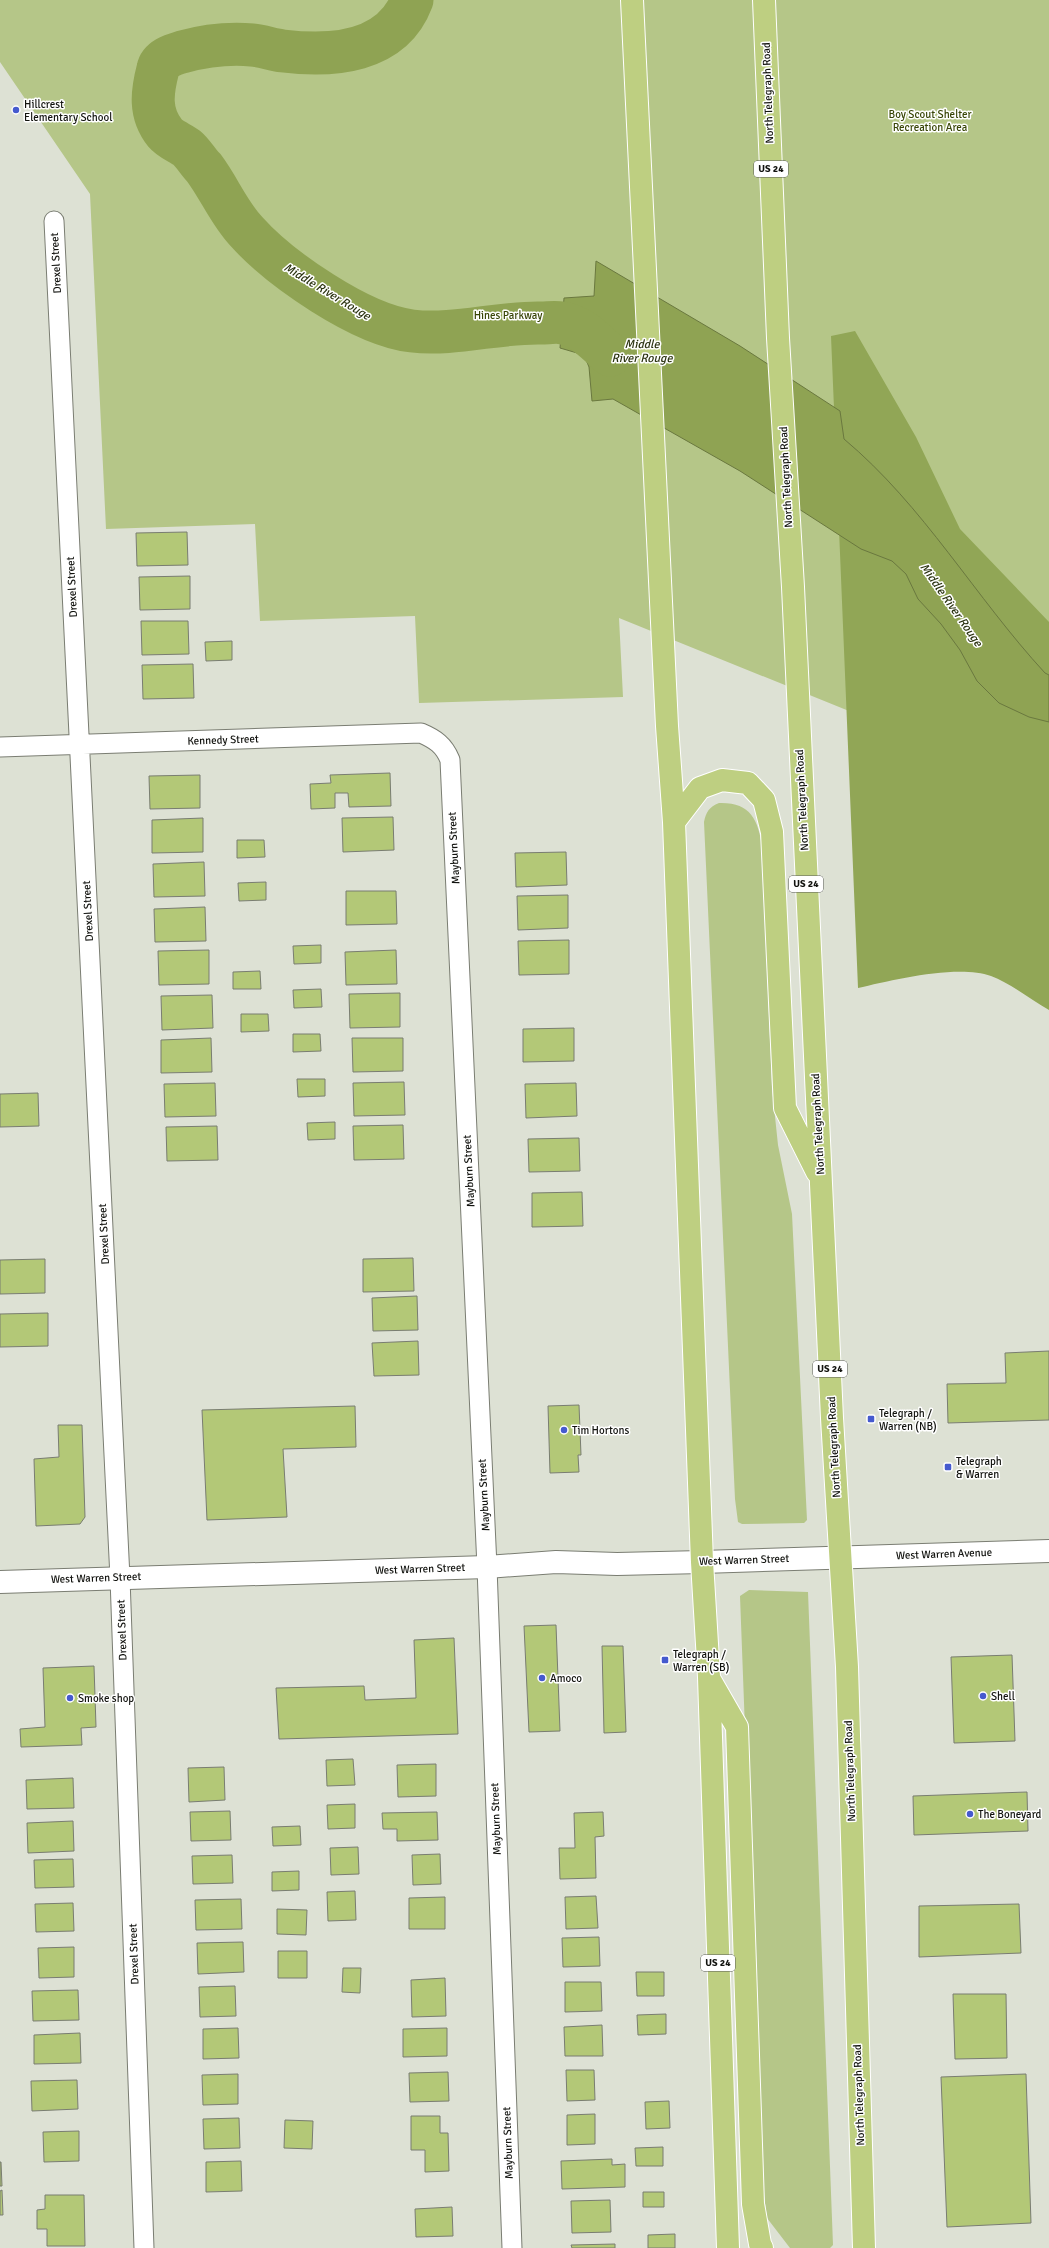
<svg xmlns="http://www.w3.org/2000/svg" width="1049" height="2248" font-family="Signika,sans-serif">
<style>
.green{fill:#b5c688}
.forest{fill:#91a656}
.water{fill:#8fa353;stroke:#6a783f}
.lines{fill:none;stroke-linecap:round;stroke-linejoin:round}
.river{stroke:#8fa353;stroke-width:43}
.building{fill:#b3c877;stroke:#797d71}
.minor-casing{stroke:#7a7d72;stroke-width:21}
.secondary-casing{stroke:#7a7d72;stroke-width:24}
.primary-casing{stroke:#fff;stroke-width:24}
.minor{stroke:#fff;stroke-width:19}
.secondary{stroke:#fff;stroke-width:22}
.primary{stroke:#becf81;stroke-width:22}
.poi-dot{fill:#455ace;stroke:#fff;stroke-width:1.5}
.labels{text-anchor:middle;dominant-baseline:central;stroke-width:3;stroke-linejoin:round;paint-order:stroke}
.shield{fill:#fff;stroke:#595a57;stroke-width:1}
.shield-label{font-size:10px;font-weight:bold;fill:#12130f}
.street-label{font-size:11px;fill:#12130f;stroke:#fff}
.poi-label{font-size:11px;fill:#12130f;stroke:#fff;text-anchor:start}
.park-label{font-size:11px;fill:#384506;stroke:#fff}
.water-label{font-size:12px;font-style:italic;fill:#2b3311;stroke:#fff}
</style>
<rect width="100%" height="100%" fill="#dde1d4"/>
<!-- green -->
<path class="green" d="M 0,0 L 1049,0 L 1049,792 L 619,618 L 623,697 L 419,703 L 415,616 L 260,621 L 255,524 L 106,529 L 90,194 L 0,62 Z
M 719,803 C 750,802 758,819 762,846 L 772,1088 L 778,1145 L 792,1214 L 807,1520 L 804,1523 L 742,1524 L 738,1522 L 735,1499 L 704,822 C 706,812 709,807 719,803 Z
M 749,1590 L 808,1592 L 833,2245 L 830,2248 L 790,2248 L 767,2218 L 762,2181 L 740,1596 Z"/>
<!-- forest -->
<path class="forest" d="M 855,331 L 916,437 L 960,529 L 1049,622 L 1049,1010 C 1031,1000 1010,983 991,976 C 958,964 892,980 858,988 L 831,336 Z"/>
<!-- water -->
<path class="water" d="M 596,261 L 740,346 L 840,411 L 844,439 C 924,506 975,597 1045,673 L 1049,675 L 1049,722 L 1029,717 L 999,703 L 977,681 L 960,650 L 941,624 L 918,599 L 906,574 L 892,561 L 861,549 L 740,471 L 613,399 L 592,401 L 589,367 L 584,355 L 560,348 L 564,298 L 594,296 Z"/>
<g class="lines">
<!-- river -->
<path class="river" d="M 412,0 C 392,53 333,57 283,51 C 273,50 263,46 252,45 C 229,43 204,46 182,52 C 172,55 160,59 158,69 C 152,92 149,113 165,133 C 170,139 180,143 187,148 C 193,153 198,162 204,168 C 219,188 229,213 246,231 C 280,269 361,325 412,331 C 454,336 498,322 541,323 C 549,323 559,321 567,324 C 583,328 598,344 610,355"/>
</g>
<!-- building -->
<path class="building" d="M 187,532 L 188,565 L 137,566 L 136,533 Z
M 190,576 L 190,609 L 140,610 L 139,577 Z
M 141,621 L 188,621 L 189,654 L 142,655 Z
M 232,641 L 232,660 L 206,661 L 205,642 Z
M 193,664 L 194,698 L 143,699 L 142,665 Z
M 390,773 L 391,806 L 349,807 L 348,793 L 335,793 L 335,808 L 311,809 L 310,784 L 331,783 L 330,775 Z
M 200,775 L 200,808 L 150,809 L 149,776 Z
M 393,817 L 394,850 L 343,852 L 342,818 Z
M 203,818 L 203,852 L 152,853 L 152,820 Z
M 237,840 L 264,840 L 265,857 L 237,858 Z
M 566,852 L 567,885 L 516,887 L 515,853 Z
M 204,862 L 205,896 L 154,897 L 153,864 Z
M 266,882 L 266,900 L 239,901 L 238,883 Z
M 346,891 L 396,891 L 397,924 L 346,925 Z
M 568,895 L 568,928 L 518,930 L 517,896 Z
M 205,907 L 206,941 L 155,942 L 154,909 Z
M 569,940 L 569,974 L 519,975 L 518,941 Z
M 321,945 L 321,963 L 294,964 L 293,946 Z
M 209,950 L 209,984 L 159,985 L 158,951 Z
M 396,950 L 397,984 L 346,985 L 345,952 Z
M 260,971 L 261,989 L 233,989 L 233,972 Z
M 321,989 L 322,1007 L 294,1008 L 293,990 Z
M 400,993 L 400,1027 L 350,1028 L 349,994 Z
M 212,995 L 213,1028 L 162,1030 L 161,996 Z
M 241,1014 L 268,1014 L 269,1031 L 241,1032 Z
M 574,1028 L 574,1061 L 523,1062 L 523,1029 Z
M 293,1034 L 320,1034 L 321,1051 L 293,1052 Z
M 211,1038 L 212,1072 L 161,1073 L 161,1040 Z
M 352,1038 L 403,1038 L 403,1071 L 353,1072 Z
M 297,1079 L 325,1079 L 325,1096 L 298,1097 Z
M 404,1082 L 405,1115 L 354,1116 L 353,1083 Z
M 215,1083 L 216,1116 L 165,1117 L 164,1084 Z
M 576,1083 L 577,1116 L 526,1118 L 525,1084 Z
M 38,1093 L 39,1126 L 0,1127 L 0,1094 Z
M 335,1122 L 335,1139 L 308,1140 L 307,1123 Z
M 403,1125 L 404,1159 L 354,1160 L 353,1126 Z
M 217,1126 L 218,1160 L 167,1161 L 166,1127 Z
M 579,1138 L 580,1171 L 529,1172 L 528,1139 Z
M 582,1192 L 583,1226 L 532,1227 L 532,1193 Z
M 413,1258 L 414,1291 L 363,1292 L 363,1259 Z
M 45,1259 L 45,1293 L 0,1294 L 0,1260 Z
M 417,1296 L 418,1330 L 373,1331 L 372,1298 Z
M 48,1313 L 48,1346 L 0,1347 L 0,1314 Z
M 418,1341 L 419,1375 L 374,1376 L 372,1343 Z
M 1049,1351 L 1049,1420 L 948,1423 L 947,1384 L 1006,1383 L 1005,1353 Z
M 579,1405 L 581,1455 L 578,1455 L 579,1472 L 550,1473 L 548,1406 Z
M 355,1406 L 356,1447 L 283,1449 L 287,1517 L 207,1520 L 202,1410 Z
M 58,1425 L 82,1425 L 85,1517 L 80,1524 L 36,1526 L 34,1459 L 59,1457 Z
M 556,1625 L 560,1731 L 529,1732 L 524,1626 Z
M 454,1638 L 458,1734 L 279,1739 L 276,1688 L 364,1686 L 365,1700 L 416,1698 L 414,1640 Z
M 602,1646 L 623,1646 L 626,1732 L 604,1733 Z
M 1012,1655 L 1015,1741 L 954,1743 L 951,1657 Z
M 94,1666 L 96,1727 L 81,1728 L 82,1745 L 21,1747 L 20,1729 L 45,1727 L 43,1668 Z
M 353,1759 L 355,1785 L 327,1786 L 326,1760 Z
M 436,1764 L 436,1796 L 398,1797 L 397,1765 Z
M 224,1767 L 225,1800 L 189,1802 L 188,1768 Z
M 73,1778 L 74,1808 L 27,1809 L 26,1780 Z
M 1027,1792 L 1028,1831 L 914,1835 L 913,1796 Z
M 355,1804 L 355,1828 L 328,1829 L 327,1805 Z
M 230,1811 L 231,1840 L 191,1841 L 190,1812 Z
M 437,1812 L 438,1840 L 397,1841 L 397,1829 L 383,1829 L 382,1813 Z
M 603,1812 L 604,1836 L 595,1837 L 596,1878 L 560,1879 L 559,1848 L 575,1848 L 574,1813 Z
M 73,1821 L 74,1851 L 28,1853 L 27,1823 Z
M 300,1826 L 301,1845 L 273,1846 L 272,1827 Z
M 358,1847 L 359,1874 L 331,1875 L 330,1848 Z
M 440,1854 L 441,1884 L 413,1885 L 412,1855 Z
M 232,1855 L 233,1883 L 193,1884 L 192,1856 Z
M 73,1859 L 74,1887 L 35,1888 L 34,1860 Z
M 299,1871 L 299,1890 L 272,1891 L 272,1872 Z
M 355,1891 L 356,1920 L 328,1921 L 327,1892 Z
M 596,1896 L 598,1928 L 566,1929 L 565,1897 Z
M 445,1897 L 445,1929 L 409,1929 L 409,1898 Z
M 241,1899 L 242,1929 L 196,1930 L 195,1900 Z
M 73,1903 L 74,1931 L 36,1932 L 35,1904 Z
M 1019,1904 L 1021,1953 L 919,1957 L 919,1906 Z
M 277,1909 L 307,1910 L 306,1935 L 277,1934 Z
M 599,1937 L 600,1966 L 563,1967 L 562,1938 Z
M 243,1942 L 244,1972 L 198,1974 L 197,1943 Z
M 74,1947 L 74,1977 L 39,1978 L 38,1948 Z
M 278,1951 L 307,1951 L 307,1978 L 278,1978 Z
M 343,1968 L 361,1968 L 360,1993 L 342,1992 Z
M 636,1972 L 664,1972 L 664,1996 L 637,1996 Z
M 445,1978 L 446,2016 L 412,2017 L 411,1980 Z
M 565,1982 L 601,1982 L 602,2011 L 565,2012 Z
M 235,1986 L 236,2016 L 200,2017 L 199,1987 Z
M 78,1990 L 79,2020 L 33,2021 L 32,1991 Z
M 953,1994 L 1006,1994 L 1007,2058 L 955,2059 Z
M 666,2014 L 666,2034 L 638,2035 L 637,2015 Z
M 602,2025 L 603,2056 L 565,2056 L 564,2027 Z
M 238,2028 L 239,2058 L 203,2059 L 203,2029 Z
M 447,2028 L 447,2056 L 403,2057 L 403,2029 Z
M 80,2033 L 81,2063 L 34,2064 L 34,2035 Z
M 566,2070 L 594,2070 L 595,2100 L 567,2101 Z
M 448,2072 L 449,2101 L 410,2102 L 409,2073 Z
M 238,2074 L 238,2104 L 203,2105 L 202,2075 Z
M 1026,2074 L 1031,2223 L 947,2227 L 941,2077 Z
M 77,2080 L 78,2109 L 32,2111 L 31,2081 Z
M 669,2101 L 670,2128 L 646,2129 L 645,2102 Z
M 595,2114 L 595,2144 L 567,2145 L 567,2115 Z
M 411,2116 L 440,2116 L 440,2133 L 448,2133 L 449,2171 L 425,2172 L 425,2150 L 411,2150 Z
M 239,2118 L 240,2148 L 204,2149 L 203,2119 Z
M 285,2120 L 313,2121 L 312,2149 L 284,2148 Z
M 79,2131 L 79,2161 L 44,2162 L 43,2132 Z
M 663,2147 L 663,2166 L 636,2166 L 635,2148 Z
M 612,2159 L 612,2165 L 625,2164 L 625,2187 L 562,2189 L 561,2161 Z
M 241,2161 L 242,2191 L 206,2192 L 206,2162 Z
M 0,2162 L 1,2162 L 2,2186 L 0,2186 Z
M 2,2190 L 3,2215 L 0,2215 L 0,2191 Z
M 643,2192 L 664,2192 L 664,2207 L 643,2207 Z
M 45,2195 L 84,2195 L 85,2246 L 47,2246 L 47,2229 L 37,2229 L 37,2210 L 45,2209 Z
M 610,2200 L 611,2232 L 572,2233 L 571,2201 Z
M 452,2207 L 453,2236 L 416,2237 L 415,2209 Z
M 675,2234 L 675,2248 L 648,2248 L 648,2235 Z
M 615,2244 L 615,2248 L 572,2248 L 571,2245 Z"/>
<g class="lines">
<defs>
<path id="minor" d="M 54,221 L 120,1578 L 144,2248
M 0,747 L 421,733 C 435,739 444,745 450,760 L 487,1567 L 512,2248"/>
<path id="secondary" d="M 0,1582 L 487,1567 L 556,1562 L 617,1564 L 702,1562 L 1049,1551"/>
<path id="primary" d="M 632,0 L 667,726 L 674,822 L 702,1562 L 709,1677 L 728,2248
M 764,0 L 778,338 L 793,587 L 832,1418 L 847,1667 L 864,2248
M 674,822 L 700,788 L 722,780 L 748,783 L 764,800 L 772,832 L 785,1108 L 817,1172
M 710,1680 L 737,1727 L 753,2204 L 760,2244 L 762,2248"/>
</defs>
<!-- minor casing -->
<use href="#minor" class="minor-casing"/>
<!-- secondary casing -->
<use href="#secondary" class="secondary-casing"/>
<!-- primary casing -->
<use href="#primary" class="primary-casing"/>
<!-- minor -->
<use href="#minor" class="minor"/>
<!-- secondary -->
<use href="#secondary" class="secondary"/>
<!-- primary -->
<use href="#primary" class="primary"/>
</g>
<!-- markers -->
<g class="poi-dot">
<circle cx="16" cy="110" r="4"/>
<rect x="867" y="1415" width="8" height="8" rx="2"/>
<circle cx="564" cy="1430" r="4"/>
<rect x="944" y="1463" width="8" height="8" rx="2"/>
<rect x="661" y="1656" width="8" height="8" rx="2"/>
<circle cx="542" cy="1678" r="4"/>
<circle cx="983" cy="1696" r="4"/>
<circle cx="70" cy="1698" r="4"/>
<circle cx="970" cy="1814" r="4"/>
</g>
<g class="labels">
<!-- shield labels -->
<g class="shield">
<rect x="754" y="161" width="34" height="16" rx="3"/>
<rect x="789" y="876" width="34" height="16" rx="3"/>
<rect x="813" y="1361" width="34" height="16" rx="3"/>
<rect x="701" y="1955" width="34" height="16" rx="3"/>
</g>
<g class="shield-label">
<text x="771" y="169">US 24</text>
<text x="806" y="884">US 24</text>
<text x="830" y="1369">US 24</text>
<text x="718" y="1963">US 24</text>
</g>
<!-- street labels -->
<g class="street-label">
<text transform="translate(768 93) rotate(-92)">North Telegraph Road</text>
<text transform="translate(56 263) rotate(-93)">Drexel Street</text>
<text transform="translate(786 477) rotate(-93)">North Telegraph Road</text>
<text transform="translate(72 587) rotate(-93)">Drexel Street</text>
<text transform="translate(223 740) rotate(-2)">Kennedy Street</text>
<text transform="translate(802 800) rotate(-93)">North Telegraph Road</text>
<text transform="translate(454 848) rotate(-93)">Mayburn Street</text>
<text transform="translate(88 911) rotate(-93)">Drexel Street</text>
<text transform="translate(818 1124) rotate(-93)">North Telegraph Road</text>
<text transform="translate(469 1171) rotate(-93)">Mayburn Street</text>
<text transform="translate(104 1234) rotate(-93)">Drexel Street</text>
<text transform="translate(834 1447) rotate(-93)">North Telegraph Road</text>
<text transform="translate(484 1495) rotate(-93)">Mayburn Street</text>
<text transform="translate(944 1554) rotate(-2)">West Warren Avenue</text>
<text transform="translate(744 1560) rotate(-2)">West Warren Street</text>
<text transform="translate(420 1569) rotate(-2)">West Warren Street</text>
<text transform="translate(96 1578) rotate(-2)">West Warren Street</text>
<text transform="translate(122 1630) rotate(-92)">Drexel Street</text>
<text transform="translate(850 1771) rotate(-92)">North Telegraph Road</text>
<text transform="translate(496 1819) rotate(-92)">Mayburn Street</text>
<text transform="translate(134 1954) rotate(-92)">Drexel Street</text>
<text transform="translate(859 2095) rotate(-92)">North Telegraph Road</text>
<text transform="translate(508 2143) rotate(-92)">Mayburn Street</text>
</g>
<!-- poi labels -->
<g class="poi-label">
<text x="24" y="104">Hillcrest<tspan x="24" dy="13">Elementary School</tspan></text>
<text x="879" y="1413">Telegraph /<tspan x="879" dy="13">Warren (NB)</tspan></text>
<text x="572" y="1430">Tim Hortons</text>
<text x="956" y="1461">Telegraph<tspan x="956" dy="13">&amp; Warren</tspan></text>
<text x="673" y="1654">Telegraph /<tspan x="673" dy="13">Warren (SB)</tspan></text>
<text x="550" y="1678">Amoco</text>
<text x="991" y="1696">Shell</text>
<text x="78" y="1698">Smoke shop</text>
<text x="978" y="1814">The Boneyard</text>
</g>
<!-- park labels -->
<g class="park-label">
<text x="930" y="114">Boy Scout Shelter<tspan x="930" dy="13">Recreation Area</tspan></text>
<text x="508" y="315">Hines Parkway</text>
</g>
<!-- water labels -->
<g class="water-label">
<text transform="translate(327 292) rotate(31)">Middle River Rouge</text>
<text x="642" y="344">Middle<tspan x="642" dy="14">River Rouge</tspan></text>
<text transform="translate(951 605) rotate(55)">Middle River Rouge</text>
</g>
</g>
</svg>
